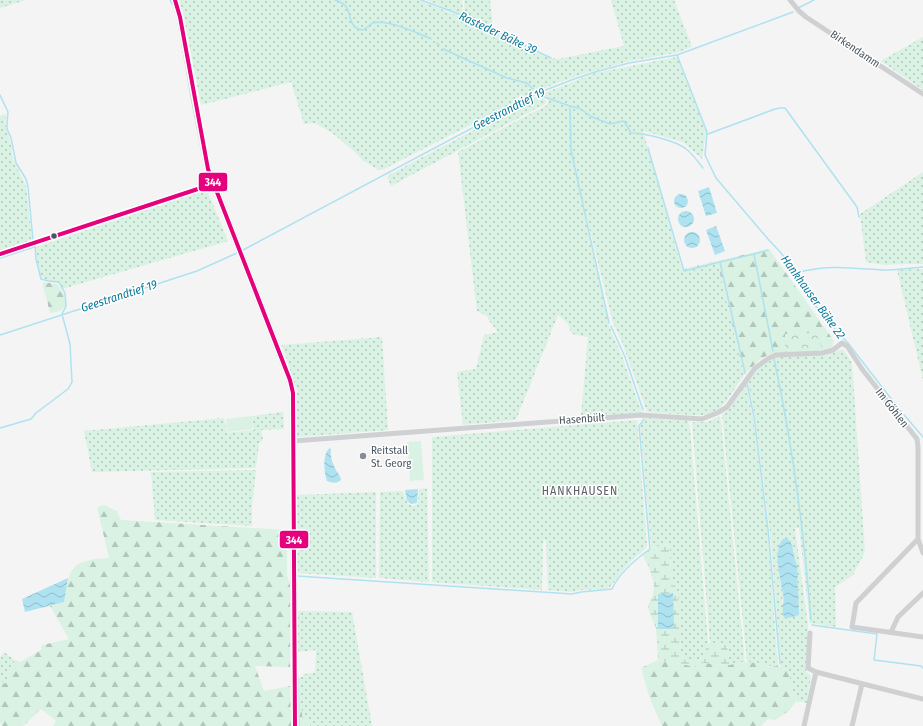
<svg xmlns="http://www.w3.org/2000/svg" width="923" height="726" font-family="'Fira Sans Condensed',sans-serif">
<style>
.grass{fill:url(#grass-dots);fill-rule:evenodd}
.forest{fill:url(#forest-firs)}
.wetland{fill:url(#wetland-marsh)}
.park{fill:url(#park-crowns)}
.pitch{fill:#d9f2e3}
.water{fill:url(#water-waves)}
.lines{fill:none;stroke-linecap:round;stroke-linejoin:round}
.stream{stroke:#aee2f0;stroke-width:1.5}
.street{stroke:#ced0d2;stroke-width:5}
.secondary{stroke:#ced0d4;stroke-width:7}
.bus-1-casing{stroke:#fff;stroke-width:7}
.bus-1{stroke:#e5007d;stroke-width:4}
.bus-dot{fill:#4a5661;stroke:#fff;stroke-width:1.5}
.poi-dot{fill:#868d94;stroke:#fff;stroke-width:1.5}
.labels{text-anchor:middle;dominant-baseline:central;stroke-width:3;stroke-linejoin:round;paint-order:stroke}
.street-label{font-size:11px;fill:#4a5661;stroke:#fff}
.poi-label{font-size:11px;fill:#4a5661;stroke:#fff;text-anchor:start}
.water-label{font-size:12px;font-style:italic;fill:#0c7c9b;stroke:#fff}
.neighbourhood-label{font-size:12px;letter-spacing:1px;fill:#5f6368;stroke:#fff}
.line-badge{stroke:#fff;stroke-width:1.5}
.badge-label{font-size:11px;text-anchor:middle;font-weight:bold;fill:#fff}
</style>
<defs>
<pattern id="grass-dots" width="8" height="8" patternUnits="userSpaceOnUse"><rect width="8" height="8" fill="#d9f2e3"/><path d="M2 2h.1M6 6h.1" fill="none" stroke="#b2c7bb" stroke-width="1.8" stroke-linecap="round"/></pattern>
<pattern id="forest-firs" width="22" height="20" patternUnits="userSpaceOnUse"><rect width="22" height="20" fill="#d9f2e3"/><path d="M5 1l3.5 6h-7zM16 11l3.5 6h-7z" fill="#b2c7bb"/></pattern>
<pattern id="wetland-marsh" width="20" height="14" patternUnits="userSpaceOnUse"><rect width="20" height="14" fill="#d9f2e3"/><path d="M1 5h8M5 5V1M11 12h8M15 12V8" fill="none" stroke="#b2c7bb"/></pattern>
<pattern id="park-crowns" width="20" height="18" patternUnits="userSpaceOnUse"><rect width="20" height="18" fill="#d9f2e3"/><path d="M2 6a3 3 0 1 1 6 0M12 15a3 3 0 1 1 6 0" fill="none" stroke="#b2c7bb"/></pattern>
<pattern id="water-waves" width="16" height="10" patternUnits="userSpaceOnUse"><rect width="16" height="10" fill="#aee2f0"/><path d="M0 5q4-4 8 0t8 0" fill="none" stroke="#90bac6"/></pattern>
</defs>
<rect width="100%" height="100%" fill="#f4f4f4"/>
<!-- grass -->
<path class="grass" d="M 0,0 L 26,0 L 0,8 Z
M 179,0 L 418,0 L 456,15 L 457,13 L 426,0 L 462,0 L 463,15 L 459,14 L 458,16 L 549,58 L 559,59 L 624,46 L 611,0 L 674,0 L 692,47 L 676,53 L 630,61 L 583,74 L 557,83 L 531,94 L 384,169 L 379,170 L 362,160 L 354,151 L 331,132 L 315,123 L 304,124 L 291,82 L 201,105 L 183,12 Z
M 464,0 L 490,0 L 493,28 L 466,17 L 465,14 Z
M 923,37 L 923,90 L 881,61 Z
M 677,57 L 706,131 L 702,159 L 683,142 L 643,131 L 682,269 L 717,261 L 744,375 L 725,403 L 714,412 L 704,415 L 691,415 L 647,412 L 622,342 L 613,323 L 576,174 L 609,326 L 622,356 L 642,413 L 581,416 L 588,337 L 572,334 L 567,323 L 558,315 L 516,420 L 463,425 L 457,372 L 476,369 L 484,335 L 498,332 L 490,322 L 487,316 L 477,311 L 458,152 L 547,105 L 549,100 L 542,94 L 595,73 Z
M 540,95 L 546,101 L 545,104 L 391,186 L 387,176 Z
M 6,114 C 4,130 8,131 11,145 C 12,152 12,158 15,164 C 19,172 23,178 26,187 L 32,240 L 29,243 L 0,252 L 0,116 Z
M 923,172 L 923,264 L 905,264 L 885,265 L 866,262 L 860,214 Z
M 207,190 L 228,241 L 62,289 L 57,281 C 53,281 47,281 44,279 C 37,275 36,255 36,247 Z
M 916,269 L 923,269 L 923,380 L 897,270 Z
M 382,337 L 388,430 L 297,437 L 297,391 L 282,345 Z
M 843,349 L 852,363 L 865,552 L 853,575 L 835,587 L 836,627 L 810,623 L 799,528 L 795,528 L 808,626 L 806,672 L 811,676 L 807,703 L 796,701 L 788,671 L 781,668 L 770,532 L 755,418 L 748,381 L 759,367 L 776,357 L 826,355 ZM 794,549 L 798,586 L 782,605 L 783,593 L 779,576 L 778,553 Z
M 746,384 L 753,418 L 768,534 L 778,666 C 767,667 757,663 747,662 L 722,415 L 729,409 Z
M 283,412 L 284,429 L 261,430 L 263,440 L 259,443 L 256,468 L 92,472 L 84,431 L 224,418 L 227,433 L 254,430 L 252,416 Z
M 720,416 L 721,422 L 745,662 L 739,662 L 730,665 L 727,645 L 710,643 L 692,422 L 707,422 Z
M 645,418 L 688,421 L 690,428 L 708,643 L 701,660 L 688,662 L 684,659 L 681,653 L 678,595 L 672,582 L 669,544 L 651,548 L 651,545 L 640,426 Z
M 637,420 L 647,546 L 645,549 L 630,562 L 610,587 L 605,589 L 580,590 L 572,592 L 548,590 L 546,540 L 543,541 L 542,590 L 432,582 L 432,437 Z
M 256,470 L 252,507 L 252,526 L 155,520 L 151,472 Z
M 427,488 L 429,582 L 379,578 L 380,492 L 403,491 C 405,498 408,510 418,504 L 419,489 Z
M 376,492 L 376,578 L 298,573 L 297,495 Z
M 298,611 L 352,612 L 372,726 L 311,726 L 311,722 L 302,718 L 302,706 L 299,705 L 299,677 L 303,677 L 303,674 L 315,673 L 316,650 L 298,652 Z
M 4,652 L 15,660 L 5,684 L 0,680 L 0,658 Z"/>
<!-- forest -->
<path class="forest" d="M 769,249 L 834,341 L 832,347 L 818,351 L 770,354 L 759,360 L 744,375 L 717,261 Z
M 42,282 L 57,284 L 64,294 L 66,306 L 60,311 L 50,313 Z
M 104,505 L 117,511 L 121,520 L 287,530 L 287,575 L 290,585 L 290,667 L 255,666 L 264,691 L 290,686 L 291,726 L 53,726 L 56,721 L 41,709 L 23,726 L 2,726 L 0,722 L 0,680 L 5,684 L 15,660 L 20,662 L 41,650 L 42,645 L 69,639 L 50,606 L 64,602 C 69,566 72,560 109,558 L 97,507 Z
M 658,660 L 697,667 L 702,663 L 730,665 L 739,662 L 758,663 L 770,667 L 778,666 L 788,671 L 796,701 L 790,710 L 775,720 L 768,719 L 761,726 L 662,726 L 650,699 L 641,668 Z
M 299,705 L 302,705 L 302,718 L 311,722 L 311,726 L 300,726 Z"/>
<!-- wetland -->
<path class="wetland" d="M 669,544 L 672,582 L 678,595 L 681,653 L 684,659 L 688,662 L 701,660 L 708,643 L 710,643 L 727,645 L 730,665 L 702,663 L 697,667 L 658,660 L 656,628 L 649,612 L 648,605 L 653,595 L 654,584 L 649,568 L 643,555 L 650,549 Z"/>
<!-- park -->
<path class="park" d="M 816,333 L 823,350 L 785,351 L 785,334 Z"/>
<!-- pitch -->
<path class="pitch" d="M 252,416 L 253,429 L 227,432 L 226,419 Z
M 421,441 L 424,480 L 410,481 L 407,442 Z"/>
<!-- water -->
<path class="water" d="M 709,187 L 717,213 L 706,216 L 698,191 Z
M674 201a7 7 0 1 1 14 0a7 7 0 1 1-14 0Z
M678 219a8 8 0 1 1 16 0a8 8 0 1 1-16 0Z
M 716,226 L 725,251 L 715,255 L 706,230 Z
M684 240a8 8 0 1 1 16 0a8 8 0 1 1-16 0Z
M 330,448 L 331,449 C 330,456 332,462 335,468 C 337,473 340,474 341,480 C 336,484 333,483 327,481 C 324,473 322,453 330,448 Z
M 418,489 L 417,503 L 411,504 L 407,501 L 405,490 Z
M 787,538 C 796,548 792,554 797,565 L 799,615 L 785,619 C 780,611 785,603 783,594 C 781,583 775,558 779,547 C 779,544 782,541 783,539 Z
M 68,578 L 64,602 L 25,612 L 22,599 Z
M 673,593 L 674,629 L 658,629 L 658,594 Z"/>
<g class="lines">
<!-- stream -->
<path class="stream" d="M 170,0 L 172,4
M 335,0 C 356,6 344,21 358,29 L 363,30 C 367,28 370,24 373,23 C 386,19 419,33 431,39
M 421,0 L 464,16 L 551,58
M 798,8 L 814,0
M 437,43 L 439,45
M 443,49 L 507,78 L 527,83 L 533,89
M 677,55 L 707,132 L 705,155 L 716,178 L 768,239 L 781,253 L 796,273 L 815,305 L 833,327 L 848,343 L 899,409 L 923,437
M 0,95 L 8,112 L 7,124 L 7,129 L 11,138 L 16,163 L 26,179 L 28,187 L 33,240
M 544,97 L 570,106 L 579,108 L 592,117 L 610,124 L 624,121 L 631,133 C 644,133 677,141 686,149 C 693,154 698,162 703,168
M 570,106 L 571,150 L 609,323
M 708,134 L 775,109 L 780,108 L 785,108 L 857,207 L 859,217
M 648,148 L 684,271 L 720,262
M 243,250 L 538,93 L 574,79 L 595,72 L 629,63 L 677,55 L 793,12
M 768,250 L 754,254 L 773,351
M 0,258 L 34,247
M 796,273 C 827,264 851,268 882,270 C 896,270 910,268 923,267
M 611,326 L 625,357 L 643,410
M 0,335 L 197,271 L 237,253
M 774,359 C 793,446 804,532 811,620
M 745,373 L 720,262 L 754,254
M 747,383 L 754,417 L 768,529 L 780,664
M 0,428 L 31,419 L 36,413 L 68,389 L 72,382 L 70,344 L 62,314 L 66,306 L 65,293 L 59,282 L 48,281 L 41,279 L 36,259 L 35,245
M 297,576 L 572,594 L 581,592 L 612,589 C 619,573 636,559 650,549 L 639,426 L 644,419
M 812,625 L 877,634 L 874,660 L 921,666 L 923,668
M 298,678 L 299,726"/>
<!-- street -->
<path class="street" d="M 790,0 L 799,11 L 806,17 L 923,94
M 0,254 L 213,184
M 293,441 L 641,415 L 702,419 L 717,413 L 727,407 L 755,368 L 769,358 L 776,355 L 822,353 L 833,350 L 842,343 L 847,346 L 862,369 L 917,439 L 918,447 L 918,539 L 923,553
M 918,539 L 856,603 L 852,627 L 923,637
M 891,632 L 898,617 L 923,593
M 810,633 L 808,668 L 816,672
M 804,726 L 816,672 L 923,699
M 852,726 L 862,684"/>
<!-- secondary -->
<path class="secondary" d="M 175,0 L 180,17 L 195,103 L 208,169 L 290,380 L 293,393 L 295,726"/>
<defs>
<path id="bus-1" d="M 175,0 L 180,17 L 208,169 L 290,380 L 293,393 L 295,726
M 0,254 L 213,184"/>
</defs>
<!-- bus-1 casing -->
<use href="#bus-1" class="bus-1-casing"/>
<!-- bus-1 -->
<use href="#bus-1" class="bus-1"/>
</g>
<!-- markers -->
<circle class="bus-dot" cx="54" cy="236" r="3.5"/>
<circle class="poi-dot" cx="363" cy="456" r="4"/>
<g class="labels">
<!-- street labels -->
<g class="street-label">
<text transform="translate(855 49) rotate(34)">Birkendamm</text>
<text transform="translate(892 408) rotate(52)">Im Göhlen</text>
<text transform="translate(582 419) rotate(-4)">Hasenbült</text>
</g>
<!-- poi labels -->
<g class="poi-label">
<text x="371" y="450">Reitstall<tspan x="371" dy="13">St. Georg</tspan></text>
</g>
<!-- water labels -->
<g class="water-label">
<text transform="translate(498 33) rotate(25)">Rasteder Bäke 39</text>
<text transform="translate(509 109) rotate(-27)">Geestrandtief 19</text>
<text transform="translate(119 296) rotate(-18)">Geestrandtief 19</text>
<text transform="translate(813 297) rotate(54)">Hankhauser Bäke 22</text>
</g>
<!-- neighbourhood labels -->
<g class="neighbourhood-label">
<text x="580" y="491">HANKHAUSEN</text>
</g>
</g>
<g class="line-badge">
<rect x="198" y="172" width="30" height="20" rx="4" fill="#e5007d"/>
<rect x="279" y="530" width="30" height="19" rx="4" fill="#e5007d"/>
</g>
<g class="badge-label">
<text x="213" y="186">344</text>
<text x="294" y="544">344</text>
</g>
</svg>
